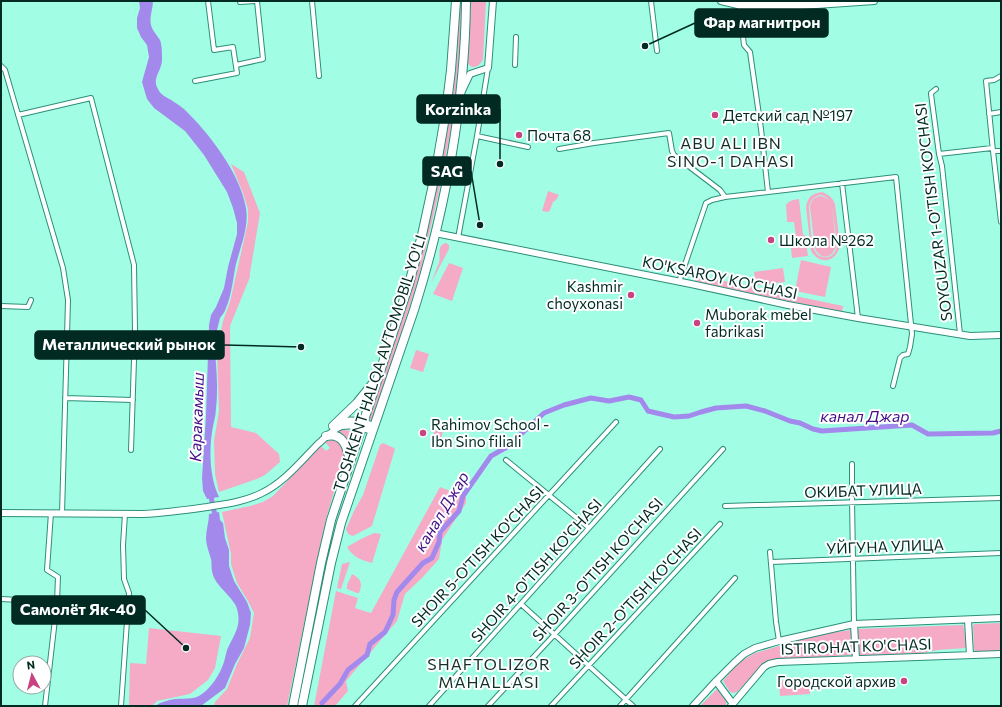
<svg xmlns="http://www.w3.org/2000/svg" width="1002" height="707" font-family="Commissioner,sans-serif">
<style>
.green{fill:#f5aac6;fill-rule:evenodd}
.water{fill:#a489ed}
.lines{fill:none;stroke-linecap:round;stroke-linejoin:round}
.stream{stroke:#a489ed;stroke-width:1.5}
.canal{stroke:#a489ed;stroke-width:5}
.street-casing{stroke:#2c8f79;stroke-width:6}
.secondary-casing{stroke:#2c8f79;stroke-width:8}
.highway-casing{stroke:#2c8f79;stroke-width:10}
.street{stroke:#fff;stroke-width:4}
.secondary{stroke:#fff;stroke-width:6}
.highway{stroke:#fff;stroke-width:8}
.poi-dot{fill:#c94382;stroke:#fff;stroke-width:1.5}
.labels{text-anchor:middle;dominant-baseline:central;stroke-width:4;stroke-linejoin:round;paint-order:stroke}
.poi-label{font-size:15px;fill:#002a22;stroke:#fff;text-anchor:start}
.street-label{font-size:15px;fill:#002a22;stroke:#fff}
.neighbourhood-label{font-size:16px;letter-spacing:1px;fill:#133129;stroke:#fff}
.water-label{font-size:16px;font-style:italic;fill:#450f88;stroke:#fff}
.leader{fill:none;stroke:#002a22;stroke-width:1.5}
.callout-dot{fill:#002a22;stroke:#fff;stroke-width:1.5}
.callout{fill:#002a22;stroke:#002a22;stroke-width:1.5}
.callout-label{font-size:16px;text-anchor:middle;font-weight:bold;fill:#fff}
</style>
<rect width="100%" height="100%" fill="#a1fee5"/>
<!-- green -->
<path class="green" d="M 460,1 L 462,1 L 460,59 L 456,99 L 453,119 L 438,196 L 420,273 L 397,347 L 372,421 L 369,420 L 417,271 L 435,194 L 453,96 L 457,57 Z
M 471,1 L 486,1 L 483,59 C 481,64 476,69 470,66 L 468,63 Z
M 231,164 L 244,172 L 260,213 L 250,273 L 250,277 L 230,326 L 231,427 L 256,433 L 279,454 L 280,462 L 265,475 L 257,479 L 219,492 L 215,474 L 214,441 L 219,411 L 217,350 L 223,321 L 230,302 L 248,222 L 248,209 L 243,193 Z
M 548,191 L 559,195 L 556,200 L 553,202 L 550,210 L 548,212 L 542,211 Z
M 822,192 C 829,195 832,197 835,204 L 840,245 C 837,262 820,266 811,251 L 806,207 C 808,197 811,194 822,192 ZM 821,195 C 827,197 830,199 832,205 L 837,245 C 836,251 834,255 828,257 C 823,258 817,256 815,251 C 811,244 810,217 809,207 C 810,200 814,196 821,195 Z
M 821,196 C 827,198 830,199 832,205 L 836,245 C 834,258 821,261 815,249 L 810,207 C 811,200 814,197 821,196 Z
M 799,199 L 803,235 L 805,235 L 808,256 L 792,258 L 790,238 L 796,237 L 794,222 L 787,222 L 786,205 C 790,200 793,200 799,199 Z
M 446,243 L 449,245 L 449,249 L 431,283 L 438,265 L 439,263 C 441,256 436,245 446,243 Z
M 801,260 L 831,267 L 825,297 L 795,291 Z
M 449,263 L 463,268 L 452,301 L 433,294 Z
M 783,268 L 785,282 L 756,285 L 754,272 Z
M 696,275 L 843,306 L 842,312 L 695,282 Z
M 416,350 L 429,354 L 423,372 L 410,368 Z
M 343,429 L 356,433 L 350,448 L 335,432 Z
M 435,430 L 443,432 L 438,447 L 430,445 Z
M 330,440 C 341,440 341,446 345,454 L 326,519 L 287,706 L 214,706 L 215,702 L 227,689 L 237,664 L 250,638 L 254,613 L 248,601 L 237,583 L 231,564 L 231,554 L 222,512 L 250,506 L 263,502 L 273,496 L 321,446 L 326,451 L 330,448 L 325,442 Z
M 383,443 L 394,448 L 395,449 L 372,526 L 353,536 C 349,535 347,533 346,529 L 354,511 L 363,495 L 380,445 Z
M 440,487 L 466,497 L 466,503 L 442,540 L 439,559 L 422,578 L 405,594 L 397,621 L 346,681 L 348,691 L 335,706 L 314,706 L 336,591 L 358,598 L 355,608 L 371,613 Z
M 374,533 L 381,534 L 372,563 C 361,560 353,557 347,547 L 361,539 Z
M 350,562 L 341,589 L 337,588 L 342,564 Z
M 352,574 C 361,579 363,583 359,593 L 357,593 L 347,589 L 347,585 Z
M 1001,623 L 1001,651 L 976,652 L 974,649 L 973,626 L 974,624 Z
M 963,625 L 966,638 L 966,648 L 938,650 L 923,653 L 858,656 L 857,629 Z
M 149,628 L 221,636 L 215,668 L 208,680 L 190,694 L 157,701 L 152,706 L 129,706 L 130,663 L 146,664 Z
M 851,630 L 853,655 L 771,660 L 764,663 L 737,692 L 734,693 L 730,692 L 723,681 L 738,663 L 755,653 L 806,638 L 829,633 Z
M 809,678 L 810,694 L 780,696 L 779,681 Z
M 717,689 L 726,701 L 726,706 L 700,706 Z"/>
<!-- water -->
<path class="water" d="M 139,1 L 153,1 C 153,9 149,17 151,25 C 152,30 157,35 160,40 C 162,45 162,53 162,58 C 163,70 151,78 158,89 C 161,96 169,98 174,102 C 178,104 181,107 184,109 C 209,133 240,173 246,208 C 249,227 241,245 236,264 C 233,278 232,294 226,308 C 225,312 222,315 220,318 C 219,322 218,326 217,330 C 213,348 217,366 217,384 C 217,392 217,400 216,408 C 216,416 213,424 212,432 C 209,453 210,478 219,497 L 207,499 L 203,491 L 202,478 L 206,415 L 209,325 L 211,315 L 216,307 L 224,288 L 228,267 L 237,234 L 237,223 L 233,208 L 227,192 L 204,155 L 185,131 L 154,108 L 147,99 L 142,82 L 149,57 L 147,45 L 141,37 L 137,28 L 137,18 L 140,8 Z
M 219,512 L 220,520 L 223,523 L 225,538 L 229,550 L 229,566 L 234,581 L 247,602 L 251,613 L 250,625 L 244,648 L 235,664 L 225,688 L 201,706 L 155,706 C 161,702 168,700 175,699 C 183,698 192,700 199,696 C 211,689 220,674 224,662 C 225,658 226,654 227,650 C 234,634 243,625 236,606 C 230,594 214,585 212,571 C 211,567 212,563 211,559 C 209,552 206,545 206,538 C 206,530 209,522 209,514 Z"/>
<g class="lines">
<!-- stream -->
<path class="stream" d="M 1,195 L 1,197"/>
<!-- canal -->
<path class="canal" d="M 210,492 L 216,520
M 322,703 L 340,684 L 348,670 L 367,655 L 370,644 L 385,632 L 393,615 L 394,600 L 397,592 L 423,563 L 432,558 L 439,542 L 440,532 L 459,511 L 463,496 L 491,456 L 507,447 L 544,413 L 564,405 L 591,398 L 609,401 L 629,397 L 641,400 L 648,411 L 674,417 L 689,416 L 701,412 L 716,408 L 746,406 L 765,411 L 790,421 L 800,423 L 813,429 L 822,431 L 912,425 L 928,434 L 993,433 L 1001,431"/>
<defs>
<path id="street" d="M 312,1 L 319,76
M 651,1 L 657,51
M 240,2 L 255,1
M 739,3 L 744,45 L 750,52 L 761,129 L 768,192
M 236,65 L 263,59 L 257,1
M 515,65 L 516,37
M 1,66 L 5,70 L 63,268 L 68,300 L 62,514
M 1001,76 L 994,80 L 986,81 L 993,151 L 1001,222
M 195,81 L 237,73 L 233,47 L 214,50 L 208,1
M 936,89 L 931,93 L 931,94 L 939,154 L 942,166 L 960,334
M 989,114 L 1001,112
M 18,115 L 91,98 L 134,265 L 135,330 L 131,450
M 477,136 L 528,147
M 559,149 L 594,143 L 669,133 L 672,151 L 674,155 L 720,190 L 725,197 L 896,177 L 912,334 L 910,347 L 908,354 L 903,355 L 900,358 L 893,386
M 993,151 L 1001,151
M 939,154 L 992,148
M 842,183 L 858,318
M 458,238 L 477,136 L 488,68
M 679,282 L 706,203 L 712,200 L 725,197
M 1,306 L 28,307 L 31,300
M 65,398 L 133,400
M 506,460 L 589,528
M 852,464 L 852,491
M 852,498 L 854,624
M 725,506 L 1001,498
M 770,552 L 776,622 L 779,641
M 771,562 L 1001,553
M 1,599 L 57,602
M 521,604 L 633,706
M 55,614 L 127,621
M 45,706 L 57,602 L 58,577 L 47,570 L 51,513
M 121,706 L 129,593 L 124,579 L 123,545 L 125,514
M 355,706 L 616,422
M 429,706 L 660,449
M 488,706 L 555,634 L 723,449
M 551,706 L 720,524
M 620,706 L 735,578"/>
<path id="secondary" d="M 721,1 L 746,7 L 773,8 L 874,1
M 737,1 C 766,6 792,3 820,1
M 462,91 L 470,74 L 488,68 L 493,1
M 435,233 L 691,284 L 788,305 L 858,318 L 970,336 L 1001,335
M 337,423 C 350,418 361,421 374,426
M 1,513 L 143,514 C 164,513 186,510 207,507 C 225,504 243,502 260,494 C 284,483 300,462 318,444 C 325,438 333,429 342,426 C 353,424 363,428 372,431
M 968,620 L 970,655
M 854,624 L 856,659
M 716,681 L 733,704
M 693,706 L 716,681 L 734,663 L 744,654 L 755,648 L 779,641 L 854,624 L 1001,618
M 731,706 L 764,667 L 769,664 L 778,662 L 1001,654"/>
<path id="highway" d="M 333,426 L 357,403 L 374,382
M 326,436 C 343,432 347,447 350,460
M 293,706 L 321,563 L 331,520 L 409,284 L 422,235 L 435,175 L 446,111 L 451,70 L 456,1
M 302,706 L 331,563 L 341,523 L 414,310 C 445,212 465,104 466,1"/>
</defs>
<!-- street casing -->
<use href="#street" class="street-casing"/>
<!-- secondary casing -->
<use href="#secondary" class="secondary-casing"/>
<!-- highway casing -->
<use href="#highway" class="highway-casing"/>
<!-- street -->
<use href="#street" class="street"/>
<!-- secondary -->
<use href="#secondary" class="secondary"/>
<!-- highway -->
<use href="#highway" class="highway"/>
</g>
<!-- markers -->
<g class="poi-dot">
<circle cx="715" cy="115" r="4"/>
<circle cx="519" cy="135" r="4"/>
<circle cx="771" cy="240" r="4"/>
<circle cx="631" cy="295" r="4"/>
<circle cx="697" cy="323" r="4"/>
<circle cx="423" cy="433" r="4"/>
<circle cx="904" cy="681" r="4"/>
</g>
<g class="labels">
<!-- poi labels -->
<g class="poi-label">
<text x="723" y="115">Детский сад №197</text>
<text x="527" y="135">Почта 68</text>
<text x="779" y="240">Школа №262</text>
<text x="623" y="286" text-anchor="end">Kashmir<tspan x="623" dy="17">choyxonasi</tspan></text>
<text x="705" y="314">Muborak mebel<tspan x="705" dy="17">fabrikasi</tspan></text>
<text x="431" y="424">Rahimov School -<tspan x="431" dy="17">Ibn Sino filiali</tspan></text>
<text x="896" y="681" text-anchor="end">Городской архив</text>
</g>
<!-- street labels -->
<g class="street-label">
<text transform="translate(933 212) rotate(-97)">SOYGUZAR 1-O'TISH KO'CHASI</text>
<text transform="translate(720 277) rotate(12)">KO'KSAROY KO'CHASI</text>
<text transform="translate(379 363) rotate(-72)">TOSHKENT HALQA AVTOMOBIL YO'LI</text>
<text transform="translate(863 490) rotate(-2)">ОКИБАТ УЛИЦА</text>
<text transform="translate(885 546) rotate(-2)">УЙГУНА УЛИЦА</text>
<text transform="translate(477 556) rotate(-47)">SHOIR 5-O'TISH KO'CHASI</text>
<text transform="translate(597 569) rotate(-48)">SHOIR 3-O'TISH KO'CHASI</text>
<text transform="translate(536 570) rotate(-48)">SHOIR 4-O'TISH KO'CHASI</text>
<text transform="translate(635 598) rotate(-47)">SHOIR 2-O'TISH KO'CHASI</text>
<text transform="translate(856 646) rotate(-2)">ISTIROHAT KO'CHASI</text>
</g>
<!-- neighbourhood labels -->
<g class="neighbourhood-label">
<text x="731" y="142">ABU ALI IBN<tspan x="731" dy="18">SINO-1 DAHASI</tspan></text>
<text x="489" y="663">SHAFTOLIZOR<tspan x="489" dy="18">MAHALLASI</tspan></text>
</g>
<!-- water labels -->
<g class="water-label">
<text x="865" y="415">канал Джар</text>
<text transform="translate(196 417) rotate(-88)">Каракамыш</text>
<text transform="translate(441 511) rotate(-59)">канал Джар</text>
</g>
</g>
<!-- callouts -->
<path class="leader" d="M645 46L695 23M500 164L500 109M480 225L471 171M301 347L224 345M186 648L145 610"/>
<g class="callout-dot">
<circle cx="645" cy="46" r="4"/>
<circle cx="500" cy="164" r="4"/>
<circle cx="480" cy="225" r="4"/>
<circle cx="301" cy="347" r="4"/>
<circle cx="186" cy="648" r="4"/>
</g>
<g class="callout">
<rect x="695" y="9" width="133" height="28" rx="4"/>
<rect x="417" y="95" width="83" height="28" rx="4"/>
<rect x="423" y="157" width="48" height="28" rx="4"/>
<rect x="35" y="331" width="189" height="28" rx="4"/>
<rect x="12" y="596" width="133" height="28" rx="4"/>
</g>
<g class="callout-label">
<text x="762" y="28">Фар магнитрон</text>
<text x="458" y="115">Korzinka</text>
<text x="447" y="177">SAG</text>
<text x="129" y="350">Металлический рынок</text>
<text x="78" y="615">Самолёт Як-40</text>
</g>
<!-- border -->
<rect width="1002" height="707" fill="none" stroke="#002a22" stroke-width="4"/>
<!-- north arrow -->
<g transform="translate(32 675) rotate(353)"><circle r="19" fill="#ffffff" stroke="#99aaa7"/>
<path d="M0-3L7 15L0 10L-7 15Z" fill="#c94382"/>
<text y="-6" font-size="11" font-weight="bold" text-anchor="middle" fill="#002a22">N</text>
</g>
</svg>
